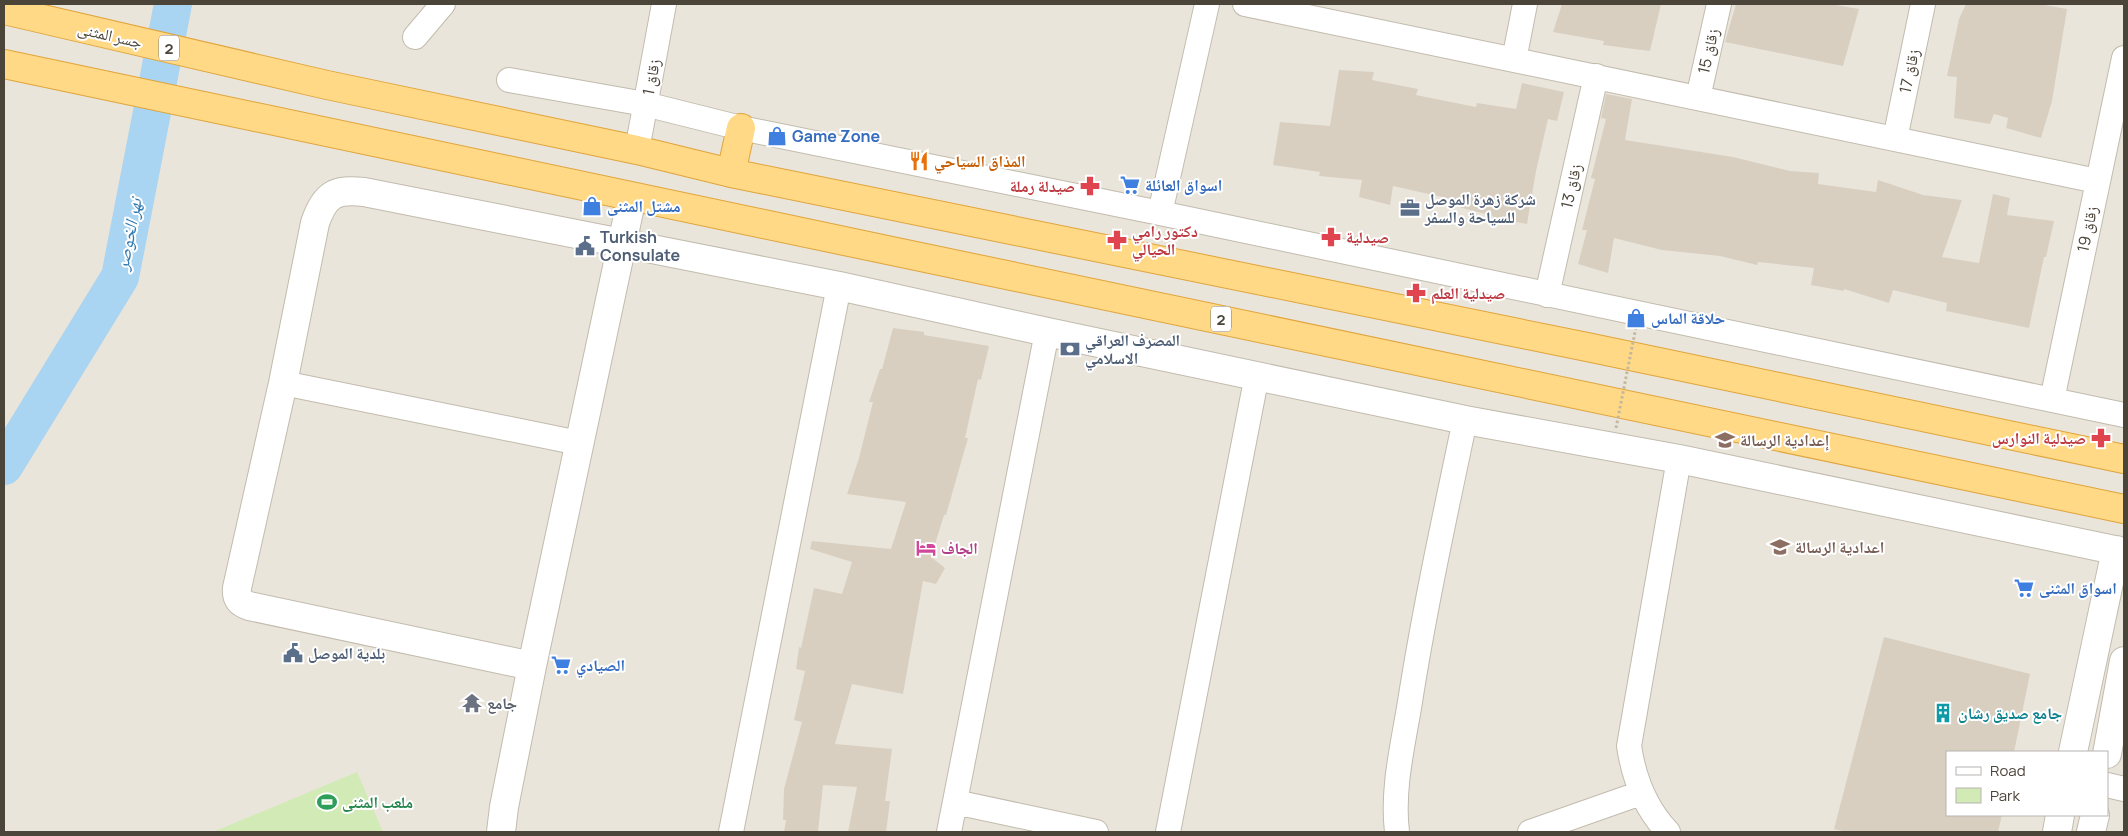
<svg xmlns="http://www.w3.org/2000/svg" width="2128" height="836" font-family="Manrope,'Noto Naskh Arabic',sans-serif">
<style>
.residential{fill:#eae5da;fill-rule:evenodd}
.green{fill:#d2eab5}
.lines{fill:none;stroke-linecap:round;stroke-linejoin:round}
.river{stroke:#a9d4f2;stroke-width:38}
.building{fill:#d8cfc1}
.minor-casing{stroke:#c2bbae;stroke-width:26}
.tertiary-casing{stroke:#c2bbae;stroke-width:30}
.trunk-casing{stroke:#e0a43c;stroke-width:30}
.minor{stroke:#fff;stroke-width:24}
.tertiary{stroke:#fff;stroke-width:28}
.trunk{stroke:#ffd985;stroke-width:28}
.path-bridge{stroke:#c4b79f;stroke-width:3;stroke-dasharray:2.5 2.5;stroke-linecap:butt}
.labels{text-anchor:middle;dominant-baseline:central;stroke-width:4;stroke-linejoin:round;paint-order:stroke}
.shield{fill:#fff;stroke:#817c74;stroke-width:1}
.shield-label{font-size:15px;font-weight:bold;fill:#4b4439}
.street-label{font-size:16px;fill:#4b4439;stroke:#fff}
.shop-label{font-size:16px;font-weight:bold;fill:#366cbe;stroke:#fff;text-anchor:start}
.food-label{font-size:16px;font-weight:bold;fill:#c56008;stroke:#fff;text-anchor:start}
.health-label{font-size:16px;font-weight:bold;fill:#be3a42;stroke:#fff;text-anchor:start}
.service-label{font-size:16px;font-weight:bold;fill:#4e5e75;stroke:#fff;text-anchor:start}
.education-label{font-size:16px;font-weight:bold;fill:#785e54;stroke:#fff;text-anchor:start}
.hotel-label{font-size:16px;font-weight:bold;fill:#b23c85;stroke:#fff;text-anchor:start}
.worship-label{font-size:16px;font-weight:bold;fill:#5b616d;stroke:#fff;text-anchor:start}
.culture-label{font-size:16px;font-weight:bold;fill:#0d838f;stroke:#fff;text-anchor:start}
.leisure-label{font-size:16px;font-weight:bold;fill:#27864d;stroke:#fff;text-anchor:start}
.water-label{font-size:18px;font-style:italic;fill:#2e7ab2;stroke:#fff}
</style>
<rect width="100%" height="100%" fill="#f6f3ec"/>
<!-- residential -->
<path class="residential" d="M 4,4 L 2124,4 L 2124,832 L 4,832 ZM 1947,752 L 2107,752 L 2107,815 L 1947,815 Z"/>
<!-- green -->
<path class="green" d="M 357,772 L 383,832 L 213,832 Z"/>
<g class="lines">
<!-- river -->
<path class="river" d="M 4,466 L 120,277 L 173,4"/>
</g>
<!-- building -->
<path class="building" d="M 1562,4 L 1661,4 L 1650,51 L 1603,45 L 1604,41 L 1553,32 Z
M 1736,4 L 1830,4 L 1859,9 L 1843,66 L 1725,42 Z
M 1966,4 L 2039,4 L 2067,9 L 2052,101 L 2041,138 L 2006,128 L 2008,118 L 1994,114 L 1990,124 L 1954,118 L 1957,77 L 1947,76 L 1959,19 Z
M 1339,70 L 1374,72 L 1372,80 L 1418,89 L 1416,95 L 1476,107 L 1477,103 L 1516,109 L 1522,83 L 1564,92 L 1557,121 L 1548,119 L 1536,171 L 1527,224 L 1493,218 L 1493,216 L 1459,207 L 1460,201 L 1393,186 L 1390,205 L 1359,197 L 1362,180 L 1319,176 L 1320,172 L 1273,165 L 1280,122 L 1330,126 Z
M 1606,94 L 1632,99 L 1625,140 L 1733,157 L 1790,171 L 1819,173 L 1818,184 L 1876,192 L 1878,180 L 1923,195 L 1962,200 L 1942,257 L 1979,263 L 1993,194 L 2010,198 L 2007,215 L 2054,221 L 2046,257 L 2044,257 L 2029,328 L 1946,311 L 1947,303 L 1893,290 L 1889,303 L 1844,289 L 1844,291 L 1811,285 L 1814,268 L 1758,262 L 1757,265 L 1720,256 L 1662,250 L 1614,238 L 1608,273 L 1578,264 L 1587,230 L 1582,230 L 1595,179 L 1591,178 L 1606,119 L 1601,118 Z
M 893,328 L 924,332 L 924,335 L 989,346 L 981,380 L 978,379 L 965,438 L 968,438 L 946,515 L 944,515 L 931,557 L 945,568 L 936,584 L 923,581 L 903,694 L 852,684 L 835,744 L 892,749 L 885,801 L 890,801 L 886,832 L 848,832 L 857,787 L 823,785 L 818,832 L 784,832 L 786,820 L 783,820 L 784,789 L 802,722 L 794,720 L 805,671 L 796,669 L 799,647 L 801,648 L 814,588 L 842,594 L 852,562 L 810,549 L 812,541 L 891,549 L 906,502 L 847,494 L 859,458 L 873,402 L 869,402 L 880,369 L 882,369 Z
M 1884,637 L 2030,674 L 2014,752 L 1947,752 L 1947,815 L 2002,815 L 1998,832 L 1847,832 L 1834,829 Z"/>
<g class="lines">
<defs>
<path id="minor" d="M 1245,4 L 2097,181
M 415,37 L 443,4
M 1514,60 L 1525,4
M 509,80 L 645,104 L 741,128 L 1160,213 L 2124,415
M 1698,98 L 1719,4
M 1895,139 L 1923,4
M 637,150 L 664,4
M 1160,213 L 1207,4
M 1547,295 L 1596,76
M 283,383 L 579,443
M 2052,400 L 2124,58
M 2107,785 L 2124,789
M 955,802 L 1096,832
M 731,832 L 839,286
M 949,832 L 1047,332
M 1168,832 L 1257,375
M 1397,832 C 1392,791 1402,749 1409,708 C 1424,611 1445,515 1465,420
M 1530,832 L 1641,793
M 1668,832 C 1645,808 1634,779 1629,746 L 1679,459"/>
<path id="tertiary" d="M 532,666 L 249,606 C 240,603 236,598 237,588 L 283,383 L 315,223 C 325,194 335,189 364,192 L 839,286 L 1047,332 L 1465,420 L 1679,459 L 2124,552
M 2073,752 L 2116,550
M 2107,754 L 2124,661
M 501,832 L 504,807 L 532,666 L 632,197
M 2057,832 L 2060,815
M 2091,832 L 2095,815"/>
<path id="trunk" d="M 4,10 L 327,85 L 637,150 L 731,173 L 1587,347 L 2124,459
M 4,64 C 710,215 1418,359 2124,509
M 731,173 L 741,128"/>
</defs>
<!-- minor casing -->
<use href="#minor" class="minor-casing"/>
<!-- tertiary casing -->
<use href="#tertiary" class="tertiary-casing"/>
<!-- trunk casing -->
<use href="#trunk" class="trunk-casing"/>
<!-- minor -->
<use href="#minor" class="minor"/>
<!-- tertiary -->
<use href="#tertiary" class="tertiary"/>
<!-- trunk -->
<use href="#trunk" class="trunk"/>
<!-- path-bridge -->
<path class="path-bridge" d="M 1616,428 L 1636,327"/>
</g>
<!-- icons -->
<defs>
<symbol id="shop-bare" viewBox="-9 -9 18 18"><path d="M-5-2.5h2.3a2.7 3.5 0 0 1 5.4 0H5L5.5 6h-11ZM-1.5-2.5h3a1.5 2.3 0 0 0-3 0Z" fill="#3f7fe0" stroke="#fff" stroke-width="2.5" paint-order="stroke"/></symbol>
<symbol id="restaurant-bare" viewBox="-9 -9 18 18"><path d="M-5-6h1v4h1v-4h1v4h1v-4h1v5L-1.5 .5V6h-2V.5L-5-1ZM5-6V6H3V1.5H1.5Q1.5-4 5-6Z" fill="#e8710a" stroke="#fff" stroke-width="2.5" paint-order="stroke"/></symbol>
<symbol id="supermarket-bare" viewBox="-9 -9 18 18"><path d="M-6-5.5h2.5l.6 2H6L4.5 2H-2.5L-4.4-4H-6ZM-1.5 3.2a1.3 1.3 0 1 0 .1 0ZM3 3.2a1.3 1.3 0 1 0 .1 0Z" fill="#3f7fe0" stroke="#fff" stroke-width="2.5" paint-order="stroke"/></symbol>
<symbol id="pharmacy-bare" viewBox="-9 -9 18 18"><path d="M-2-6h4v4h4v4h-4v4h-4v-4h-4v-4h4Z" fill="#e0444e" stroke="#fff" stroke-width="2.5" paint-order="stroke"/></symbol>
<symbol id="office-bare" viewBox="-9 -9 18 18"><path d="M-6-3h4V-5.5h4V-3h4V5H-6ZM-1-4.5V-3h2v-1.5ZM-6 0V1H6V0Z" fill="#5c6f8a" stroke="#fff" stroke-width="2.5" paint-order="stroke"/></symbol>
<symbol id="civic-bare" viewBox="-9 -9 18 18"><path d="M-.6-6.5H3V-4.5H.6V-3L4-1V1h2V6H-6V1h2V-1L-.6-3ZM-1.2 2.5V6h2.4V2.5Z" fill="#5c6f8a" stroke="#fff" stroke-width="2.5" paint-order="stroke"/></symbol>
<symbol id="bank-bare" viewBox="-9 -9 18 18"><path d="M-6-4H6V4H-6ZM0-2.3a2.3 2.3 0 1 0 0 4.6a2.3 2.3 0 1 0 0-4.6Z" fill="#5c6f8a" stroke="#fff" stroke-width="2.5" paint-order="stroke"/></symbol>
<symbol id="school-bare" viewBox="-9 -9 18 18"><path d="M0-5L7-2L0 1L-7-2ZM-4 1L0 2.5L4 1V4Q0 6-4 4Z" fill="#8d6e63" stroke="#fff" stroke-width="2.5" paint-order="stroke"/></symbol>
<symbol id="hotel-bare" viewBox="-9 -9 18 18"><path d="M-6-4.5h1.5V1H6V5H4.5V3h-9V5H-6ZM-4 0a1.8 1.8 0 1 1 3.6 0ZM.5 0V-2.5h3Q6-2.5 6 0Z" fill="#d1479c" stroke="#fff" stroke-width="2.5" paint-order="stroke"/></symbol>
<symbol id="temple-bare" viewBox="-9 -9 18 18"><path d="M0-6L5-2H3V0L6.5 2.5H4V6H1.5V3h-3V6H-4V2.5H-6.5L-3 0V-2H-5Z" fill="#6b7280" stroke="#fff" stroke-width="2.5" paint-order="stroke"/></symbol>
<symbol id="building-bare" viewBox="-9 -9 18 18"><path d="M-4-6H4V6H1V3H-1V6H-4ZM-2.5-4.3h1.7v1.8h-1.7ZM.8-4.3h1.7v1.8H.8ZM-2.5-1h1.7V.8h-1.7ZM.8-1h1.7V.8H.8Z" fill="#0f9aa8" stroke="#fff" stroke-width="2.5" paint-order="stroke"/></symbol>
<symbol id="stadium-bare" viewBox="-9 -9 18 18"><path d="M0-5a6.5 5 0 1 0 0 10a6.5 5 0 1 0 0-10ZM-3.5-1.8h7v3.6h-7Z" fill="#2e9e5b" stroke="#fff" stroke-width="2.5" paint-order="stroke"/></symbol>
</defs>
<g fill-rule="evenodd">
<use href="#shop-bare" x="763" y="122" width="28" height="28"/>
<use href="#restaurant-bare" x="905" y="147" width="28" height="28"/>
<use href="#supermarket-bare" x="1116" y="171" width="28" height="28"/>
<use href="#pharmacy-bare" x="1076" y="172" width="28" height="28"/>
<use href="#shop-bare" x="578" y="192" width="28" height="28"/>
<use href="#office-bare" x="1396" y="194" width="28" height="28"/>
<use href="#pharmacy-bare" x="1317" y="223" width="28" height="28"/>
<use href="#pharmacy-bare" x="1103" y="226" width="28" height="28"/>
<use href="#civic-bare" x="571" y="232" width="28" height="28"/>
<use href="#pharmacy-bare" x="1402" y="279" width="28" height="28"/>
<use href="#shop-bare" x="1622" y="304" width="28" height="28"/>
<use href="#bank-bare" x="1056" y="335" width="28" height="28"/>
<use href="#pharmacy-bare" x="2087" y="424" width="28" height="28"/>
<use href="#school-bare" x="1711" y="426" width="28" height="28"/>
<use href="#school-bare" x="1766" y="533" width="28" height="28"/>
<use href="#hotel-bare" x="912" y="534" width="28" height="28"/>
<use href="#supermarket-bare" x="2010" y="574" width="28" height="28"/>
<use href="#civic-bare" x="279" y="639" width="28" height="28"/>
<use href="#supermarket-bare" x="547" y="651" width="28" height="28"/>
<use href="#temple-bare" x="458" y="689" width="28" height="28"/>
<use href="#building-bare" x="1929" y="699" width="28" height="28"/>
<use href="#stadium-bare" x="313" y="788" width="28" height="28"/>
</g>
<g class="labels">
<!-- shield labels -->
<g class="shield">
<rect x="159" y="35.5" width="20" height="25" rx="4"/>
<rect x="1211" y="306.5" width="20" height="25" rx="4"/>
</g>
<g class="shield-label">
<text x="169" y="48">2</text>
<text x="1221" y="319">2</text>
</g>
<!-- street labels -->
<g class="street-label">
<text transform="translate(110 35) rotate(13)">جسر المثنى</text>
<text transform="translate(1708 51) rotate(-77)">زقاق 15</text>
<text transform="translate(1909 71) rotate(-78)">زقاق 17</text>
<text transform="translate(651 77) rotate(-79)">زقاق 1</text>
<text transform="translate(1571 186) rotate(-77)">زقاق 13</text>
<text transform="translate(2087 229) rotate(-78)">زقاق 19</text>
</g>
<!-- shop labels -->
<g class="shop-label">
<text x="792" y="136">Game Zone</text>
<text x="1145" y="185">اسواق العائلة</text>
<text x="607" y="206">مشتل المثنى</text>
<text x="1651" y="318">حلاقة الماس</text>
<text x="2039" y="588">اسواق المثنى</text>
<text x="576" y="665">الصيادي</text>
</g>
<!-- food labels -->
<g class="food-label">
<text x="934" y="161">المذاق السياحي</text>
</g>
<!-- health labels -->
<g class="health-label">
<text x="1075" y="186" text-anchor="end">صيدلة رملة</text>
<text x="1132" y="231">دكتور رامي<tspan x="1132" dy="18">الحيالي</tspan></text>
<text x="1346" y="237">صيدلية</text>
<text x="1431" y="293">صيدلية العلم</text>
<text x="2086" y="438" text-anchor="end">صيدلية النوارس</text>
</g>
<!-- service labels -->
<g class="service-label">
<text x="1425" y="199">شركة زهرة الموصل<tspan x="1425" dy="18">للسياحة والسفر</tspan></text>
<text x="600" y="237">Turkish<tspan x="600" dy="18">Consulate</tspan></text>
<text x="1085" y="340">المصرف العراقي<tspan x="1085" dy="18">الاسلامي</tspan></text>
<text x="308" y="653">بلدية الموصل</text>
</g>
<!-- education labels -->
<g class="education-label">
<text x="1740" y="440">إعدادية الرسالة</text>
<text x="1795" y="547">اعدادية الرسالة</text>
</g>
<!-- hotel labels -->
<g class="hotel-label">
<text x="941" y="548">الجاف</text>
</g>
<!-- worship labels -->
<g class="worship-label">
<text x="487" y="703">جامع</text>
</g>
<!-- culture labels -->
<g class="culture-label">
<text x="1958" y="713">جامع صديق رشان</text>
</g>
<!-- leisure labels -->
<g class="leisure-label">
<text x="342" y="802">ملعب المثنى</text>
</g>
<!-- water labels -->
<g class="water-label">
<text transform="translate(128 234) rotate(-79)">نهر الخوصر</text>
</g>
</g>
<!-- border -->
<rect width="2128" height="836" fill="none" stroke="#4b4439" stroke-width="10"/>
<!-- legend -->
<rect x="1946" y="751" width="162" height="65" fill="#ffffff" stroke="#b7b4b0"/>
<rect x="1956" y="767" width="25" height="8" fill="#ffffff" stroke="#b7b4b0"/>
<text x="1990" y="776" font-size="15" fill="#4b4439">Road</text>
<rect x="1956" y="788" width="25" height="15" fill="#d2eab5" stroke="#b7b4b0"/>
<text x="1990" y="801" font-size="15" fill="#4b4439">Park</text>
</svg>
